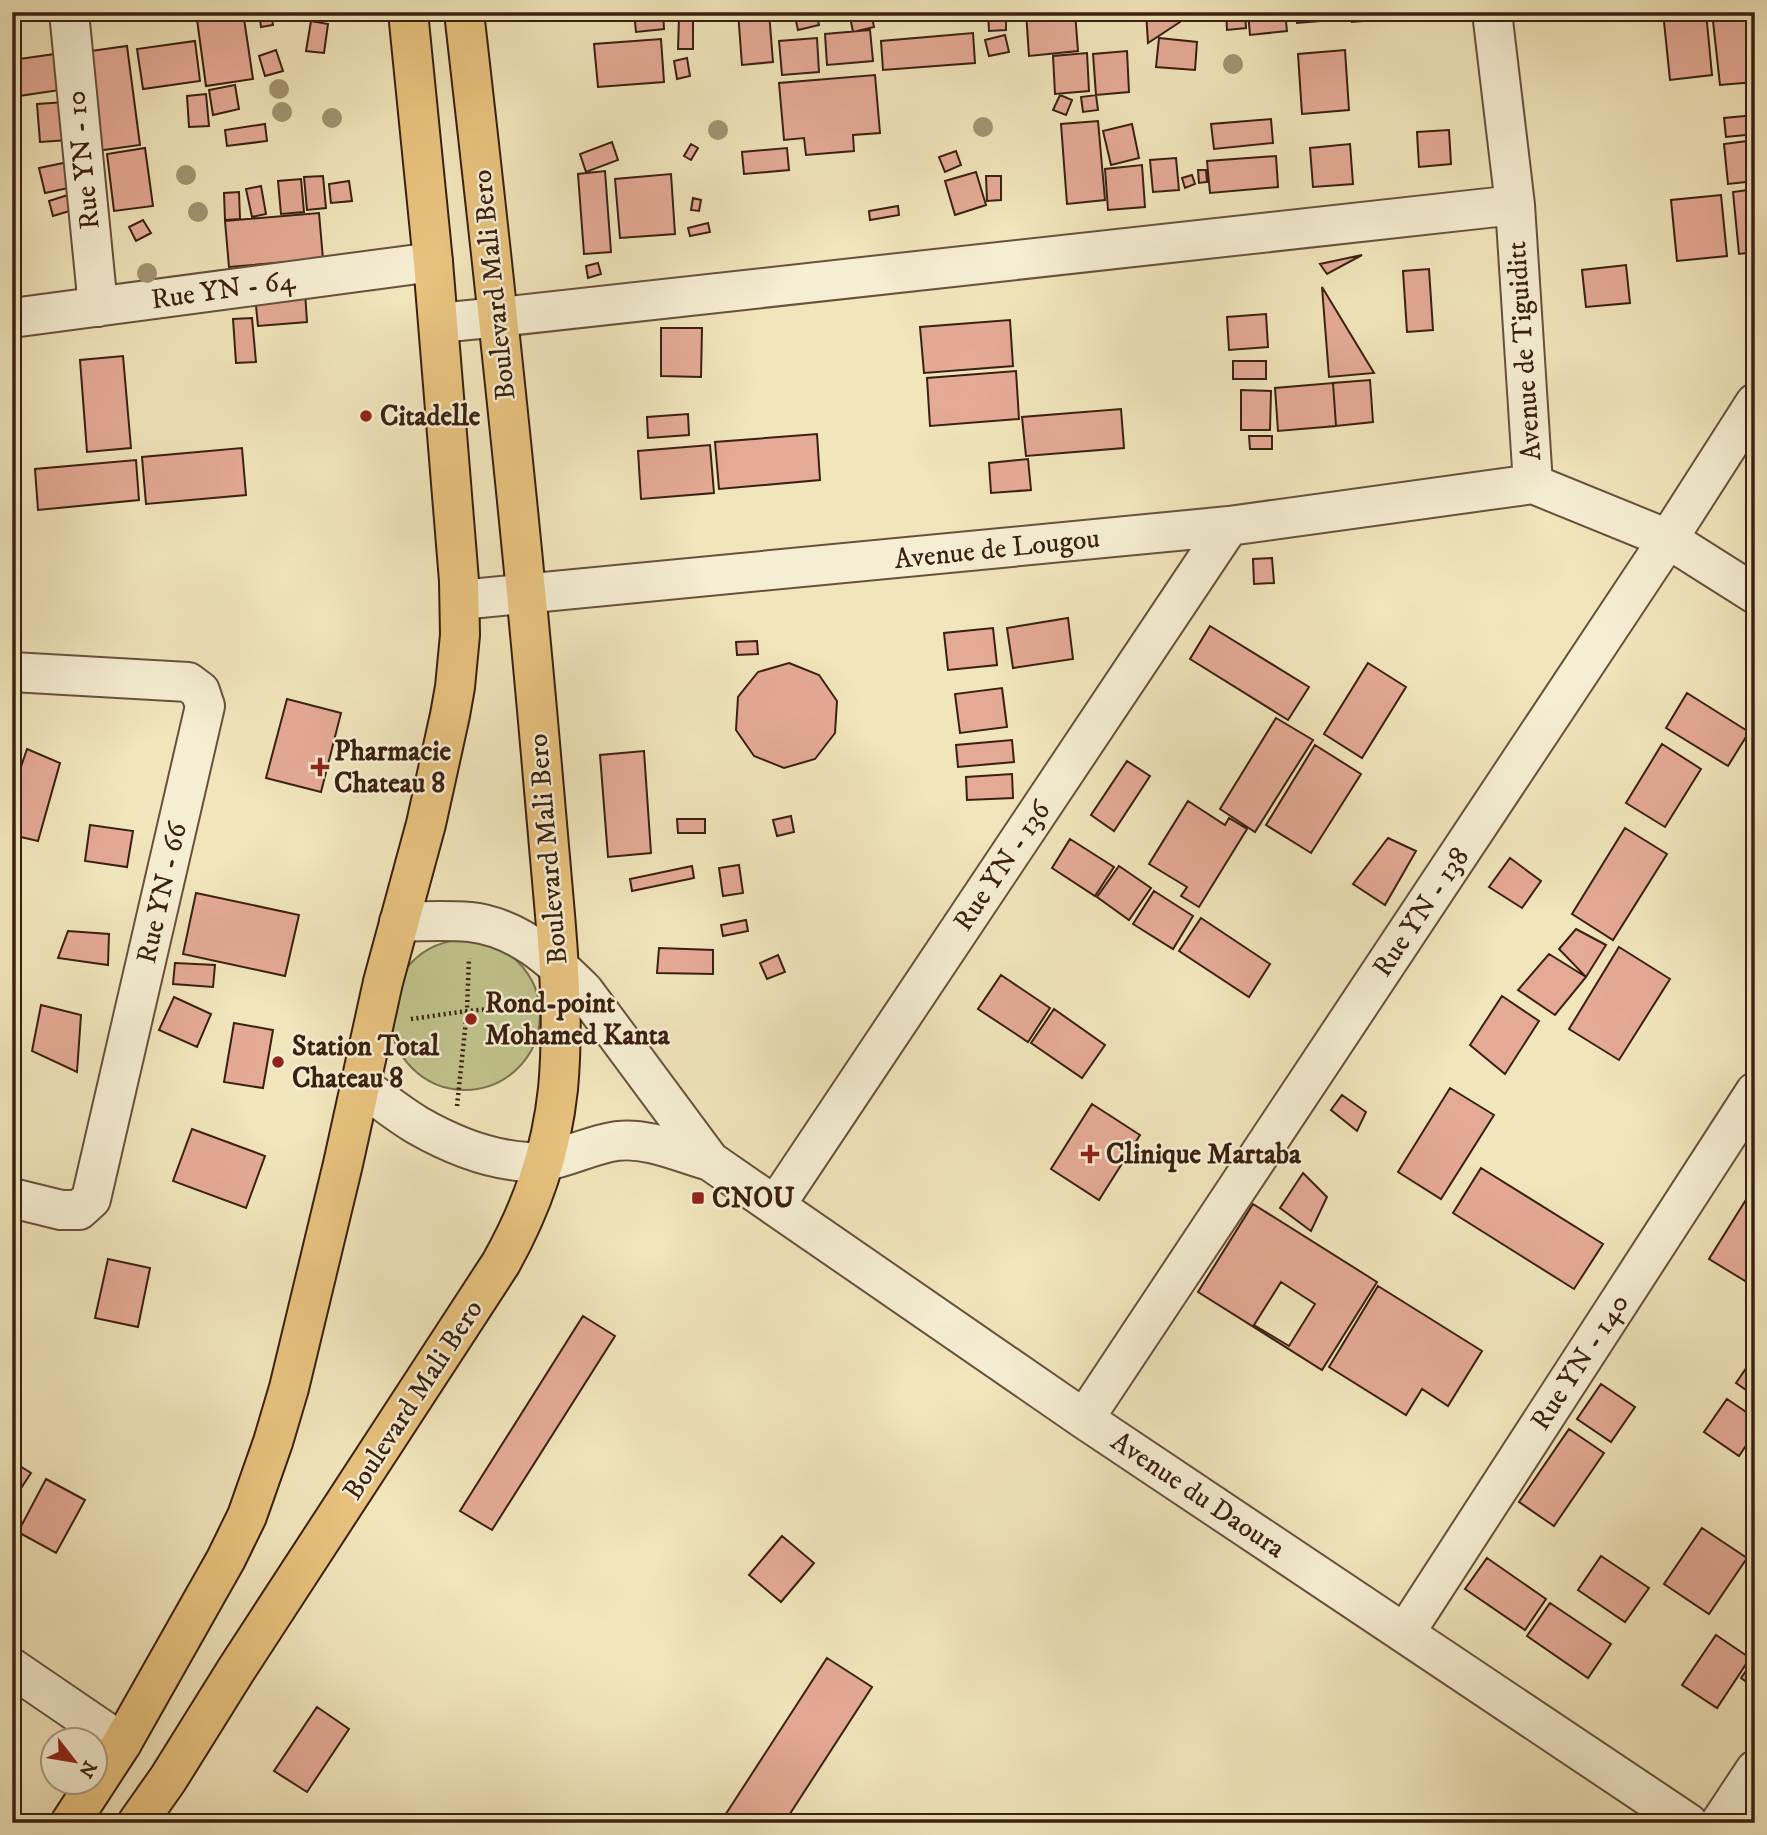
<svg xmlns="http://www.w3.org/2000/svg" width="1767" height="1835" font-family="'IM FELL DW Pica',serif">
<style>
.green{fill:#c0c38c;stroke:#7d724f;stroke-width:2}
.building{fill:#e5aa96;stroke:#3a2012;stroke-width:2;fill-rule:evenodd}
.lines{fill:none;stroke-linecap:round;stroke-linejoin:round}
.minor-casing{stroke:#68513c;stroke-width:42}
.major-casing{stroke:#3a2012;stroke-width:42}
.path{stroke:#3a2012;stroke-width:4.5;stroke-dasharray:2 3.5;stroke-linecap:butt}
.minor{stroke:#f6eed3;stroke-width:38}
.major{stroke:#e8c27e;stroke-width:38}
.tree{fill:#a29472}
.poi-dot{fill:#8f2418;stroke:#f6eed3;stroke-width:2.5}
.labels{text-anchor:middle;dominant-baseline:central;stroke-width:5;stroke-linejoin:round;paint-order:stroke}
.street-label{font-size:28px;fill:#3a2012;stroke:#f6eed3}
.poi-label{font-size:28px;font-weight:bold;fill:#3a2012;stroke:#f6eed3;text-anchor:start}
</style>
<rect width="100%" height="100%" fill="#f1e5bb"/>
<filter id="stains"><feTurbulence type="fractalNoise" baseFrequency=".00286" numOctaves="4"/><feColorMatrix values="0 0 0 0 .2 0 0 0 0 .09 0 0 0 0 .02 0 0 0 .5 -.17"/></filter>
<radialGradient id="worn" r=".72"><stop offset=".6" stop-color="#630" stop-opacity="0"/><stop offset="1" stop-color="#630" stop-opacity=".3"/></radialGradient>
<!-- green -->
<path class="green" d="M390 1015a75 75 0 1 1 150 0a75 75 0 1 1-150 0Z"/>
<!-- building -->
<path class="building" d="M 196,12 L 243,12 L 253,79 L 206,86 Z
M 259,12 L 271,12 L 273,25 L 261,27 Z
M 287,12 L 303,12 L 304,16 L 290,21 Z
M 310,12 L 322,12 L 322,20 L 310,20 Z
M 634,12 L 663,12 L 664,29 L 636,32 Z
M 738,12 L 769,12 L 773,62 L 742,65 Z
M 794,12 L 816,12 L 819,25 L 798,30 Z
M 871,12 L 874,27 L 853,32 L 850,17 Z
M 988,12 L 1006,12 L 1006,30 L 989,31 Z
M 1026,12 L 1075,12 L 1078,51 L 1029,56 Z
M 1146,12 L 1180,12 L 1180,22 L 1148,43 Z
M 1226,12 L 1245,12 L 1246,28 L 1227,30 Z
M 1248,12 L 1285,12 L 1287,31 L 1250,35 Z
M 1296,12 L 1344,12 L 1345,19 L 1297,23 Z
M 1351,12 L 1398,12 L 1399,18 L 1352,22 Z
M 1663,12 L 1706,12 L 1712,75 L 1670,80 Z
M 1712,12 L 1755,12 L 1755,82 L 1720,85 Z
M 679,18 L 693,18 L 693,49 L 678,49 Z
M 311,21 L 328,24 L 324,53 L 306,51 Z
M 870,30 L 873,61 L 827,65 L 825,34 Z
M 973,33 L 975,63 L 883,70 L 881,41 Z
M 1005,35 L 1009,52 L 989,56 L 985,40 Z
M 817,38 L 819,72 L 782,75 L 779,41 Z
M 1159,38 L 1197,42 L 1195,70 L 1156,67 Z
M 661,39 L 664,82 L 598,87 L 594,44 Z
M 195,41 L 200,81 L 143,89 L 137,49 Z
M 127,46 L 140,145 L 89,152 L 76,53 Z
M 276,50 L 283,71 L 265,76 L 259,56 Z
M 1345,50 L 1349,110 L 1302,114 L 1298,54 Z
M 1127,51 L 1129,92 L 1096,95 L 1093,54 Z
M 1087,53 L 1089,91 L 1055,94 L 1053,56 Z
M 55,54 L 60,90 L 12,97 L 12,60 Z
M 687,58 L 690,76 L 677,79 L 674,61 Z
M 875,75 L 880,133 L 853,135 L 854,151 L 806,155 L 804,138 L 784,140 L 779,83 Z
M 235,85 L 239,109 L 213,115 L 209,90 Z
M 206,94 L 209,126 L 189,127 L 187,96 Z
M 1060,95 L 1072,100 L 1066,115 L 1053,110 Z
M 1096,95 L 1098,110 L 1083,112 L 1081,97 Z
M 66,102 L 68,140 L 40,142 L 37,104 Z
M 1755,115 L 1755,134 L 1726,137 L 1724,118 Z
M 1271,119 L 1273,143 L 1214,149 L 1211,124 Z
M 1098,121 L 1105,200 L 1067,204 L 1061,124 Z
M 265,124 L 267,141 L 227,146 L 225,130 Z
M 1132,124 L 1139,158 L 1111,165 L 1103,131 Z
M 1449,130 L 1451,164 L 1419,167 L 1417,132 Z
M 1755,140 L 1755,181 L 1728,184 L 1724,144 Z
M 612,142 L 618,160 L 586,172 L 580,154 Z
M 691,144 L 698,148 L 691,160 L 684,156 Z
M 1350,144 L 1353,184 L 1313,187 L 1310,148 Z
M 145,148 L 153,206 L 114,211 L 107,154 Z
M 787,148 L 789,170 L 744,174 L 742,152 Z
M 956,151 L 961,165 L 945,172 L 939,157 Z
M 1276,156 L 1278,187 L 1210,193 L 1207,161 Z
M 1176,158 L 1179,190 L 1153,192 L 1150,160 Z
M 68,162 L 73,187 L 45,193 L 39,168 Z
M 1142,165 L 1145,207 L 1108,210 L 1105,169 Z
M 1198,170 L 1206,170 L 1207,182 L 1199,183 Z
M 605,171 L 611,252 L 584,254 L 578,174 Z
M 976,172 L 986,205 L 955,215 L 945,181 Z
M 671,174 L 675,234 L 620,238 L 615,179 Z
M 1192,175 L 1195,184 L 1185,188 L 1182,178 Z
M 323,176 L 326,208 L 307,210 L 304,177 Z
M 986,176 L 1001,176 L 1001,200 L 987,201 Z
M 301,179 L 304,212 L 281,214 L 278,181 Z
M 349,181 L 352,201 L 331,203 L 329,184 Z
M 261,186 L 266,214 L 252,217 L 246,189 Z
M 1755,189 L 1755,252 L 1739,254 L 1733,192 Z
M 239,192 L 240,219 L 225,220 L 224,193 Z
M 71,194 L 76,209 L 53,216 L 49,201 Z
M 1721,195 L 1727,256 L 1677,261 L 1671,200 Z
M 693,198 L 701,200 L 699,211 L 691,210 Z
M 898,206 L 899,215 L 870,220 L 869,211 Z
M 12,213 L 16,213 L 20,248 L 12,249 Z
M 319,213 L 323,259 L 229,267 L 225,221 Z
M 143,220 L 151,233 L 136,241 L 129,227 Z
M 708,223 L 710,232 L 690,236 L 688,228 Z
M 1362,255 L 1327,274 L 1320,264 Z
M 598,263 L 601,274 L 588,278 L 586,266 Z
M 1626,265 L 1630,303 L 1586,307 L 1582,270 Z
M 1429,269 L 1433,330 L 1407,332 L 1403,271 Z
M 1322,287 L 1374,373 L 1329,377 Z
M 305,292 L 307,322 L 258,326 L 255,296 Z
M 1266,314 L 1268,347 L 1229,350 L 1227,317 Z
M 252,318 L 256,362 L 236,363 L 233,319 Z
M 1010,320 L 1013,366 L 924,373 L 920,327 Z
M 661,328 L 702,328 L 701,377 L 661,376 Z
M 123,356 L 131,448 L 87,452 L 80,360 Z
M 1233,361 L 1266,361 L 1266,379 L 1233,379 Z
M 1016,371 L 1019,419 L 930,426 L 927,378 Z
M 1370,380 L 1373,422 L 1336,426 L 1333,383 Z
M 1333,383 L 1336,426 L 1278,431 L 1275,388 Z
M 1241,390 L 1271,391 L 1270,430 L 1241,430 Z
M 1121,409 L 1124,448 L 1026,456 L 1022,417 Z
M 688,414 L 689,435 L 648,438 L 647,417 Z
M 817,434 L 820,480 L 719,489 L 715,442 Z
M 1249,436 L 1272,436 L 1272,449 L 1250,449 Z
M 710,445 L 714,493 L 641,499 L 638,451 Z
M 242,448 L 246,495 L 146,504 L 142,457 Z
M 1028,459 L 1031,490 L 991,493 L 989,463 Z
M 136,460 L 139,500 L 38,510 L 35,469 Z
M 1272,558 L 1274,583 L 1254,584 L 1253,559 Z
M 1068,618 L 1073,659 L 1013,668 L 1007,628 Z
M 1210,626 L 1309,687 L 1288,720 L 1190,659 Z
M 993,628 L 997,665 L 948,670 L 944,633 Z
M 757,641 L 758,654 L 737,655 L 736,642 Z
M 789,663 L 819,675 L 837,701 L 835,733 L 815,759 L 784,768 L 754,756 L 736,730 L 738,697 L 758,672 Z
M 1368,663 L 1406,687 L 1362,758 L 1324,734 Z
M 1002,688 L 1007,727 L 960,733 L 955,694 Z
M 1687,693 L 1749,732 L 1728,766 L 1666,728 Z
M 287,699 L 341,713 L 321,792 L 266,778 Z
M 1276,718 L 1313,740 L 1255,832 L 1220,809 Z
M 1754,724 L 1755,724 L 1755,760 L 1748,756 Z
M 1012,740 L 1014,762 L 958,767 L 956,745 Z
M 1662,744 L 1701,769 L 1665,827 L 1626,803 Z
M 1315,745 L 1361,774 L 1311,853 L 1266,825 Z
M 27,749 L 60,763 L 38,841 L 12,835 L 12,793 Z
M 644,751 L 651,853 L 608,857 L 600,755 Z
M 1127,761 L 1150,776 L 1114,831 L 1091,815 Z
M 1012,774 L 1013,798 L 967,800 L 966,777 Z
M 1188,801 L 1225,825 L 1229,818 L 1247,829 L 1199,907 L 1181,896 L 1187,887 L 1149,864 Z
M 791,816 L 794,832 L 777,836 L 773,820 Z
M 677,819 L 705,819 L 705,833 L 678,833 Z
M 90,825 L 133,831 L 127,867 L 85,861 Z
M 1625,828 L 1667,854 L 1613,940 L 1572,914 Z
M 1388,838 L 1416,851 L 1385,905 L 1353,884 Z
M 1070,839 L 1114,867 L 1095,896 L 1052,868 Z
M 1510,858 L 1541,881 L 1522,908 L 1489,887 Z
M 739,865 L 743,893 L 723,896 L 719,868 Z
M 692,866 L 694,878 L 632,891 L 630,879 Z
M 1119,866 L 1151,888 L 1129,920 L 1097,897 Z
M 1154,891 L 1193,916 L 1173,949 L 1133,924 Z
M 196,893 L 299,915 L 285,976 L 183,954 Z
M 1201,918 L 1270,964 L 1249,997 L 1179,951 Z
M 746,920 L 748,931 L 723,936 L 721,925 Z
M 1576,929 L 1606,945 L 1586,977 L 1559,949 Z
M 68,931 L 109,934 L 108,965 L 58,958 Z
M 1619,947 L 1670,979 L 1619,1060 L 1569,1029 Z
M 659,948 L 713,950 L 713,974 L 657,973 Z
M 1549,954 L 1586,977 L 1555,1015 L 1518,990 Z
M 778,955 L 785,972 L 767,979 L 760,963 Z
M 175,963 L 215,965 L 213,987 L 173,984 Z
M 1001,975 L 1050,1008 L 1028,1042 L 978,1009 Z
M 1502,996 L 1539,1021 L 1505,1074 L 1470,1045 Z
M 174,997 L 211,1014 L 197,1047 L 159,1030 Z
M 41,1005 L 81,1015 L 77,1072 L 32,1051 Z
M 1054,1009 L 1105,1045 L 1082,1078 L 1031,1043 Z
M 234,1023 L 273,1030 L 263,1088 L 224,1082 Z
M 1450,1088 L 1494,1115 L 1441,1199 L 1398,1172 Z
M 1342,1095 L 1366,1112 L 1357,1131 L 1331,1110 Z
M 1092,1104 L 1140,1135 L 1099,1200 L 1051,1169 Z
M 192,1129 L 265,1156 L 246,1208 L 173,1181 Z
M 1481,1168 L 1603,1244 L 1574,1289 L 1453,1213 Z
M 1303,1173 L 1327,1197 L 1311,1231 L 1280,1208 Z
M 1747,1198 L 1755,1202 L 1755,1287 L 1709,1259 Z
M 1253,1204 L 1377,1282 L 1322,1370 L 1198,1292 ZM 1281,1282 L 1315,1304 L 1289,1346 L 1254,1325 Z
M 108,1259 L 150,1268 L 138,1327 L 95,1318 Z
M 1378,1286 L 1482,1351 L 1448,1406 L 1422,1389 L 1406,1415 L 1329,1367 Z
M 583,1316 L 615,1336 L 492,1530 L 460,1511 Z
M 1755,1355 L 1755,1396 L 1736,1383 Z
M 1601,1384 L 1635,1407 L 1611,1442 L 1577,1419 Z
M 1727,1399 L 1755,1418 L 1755,1432 L 1739,1456 L 1704,1432 Z
M 1569,1429 L 1604,1453 L 1554,1526 L 1519,1502 Z
M 12,1461 L 31,1473 L 12,1502 Z
M 46,1479 L 85,1500 L 56,1553 L 18,1532 Z
M 1702,1528 L 1747,1558 L 1709,1614 L 1664,1584 Z
M 782,1536 L 814,1563 L 781,1602 L 749,1575 Z
M 1601,1556 L 1649,1588 L 1625,1622 L 1578,1590 Z
M 1487,1558 L 1546,1599 L 1525,1630 L 1465,1589 Z
M 1550,1603 L 1611,1644 L 1588,1678 L 1527,1636 Z
M 1716,1635 L 1750,1658 L 1717,1708 L 1682,1685 Z
M 827,1658 L 872,1687 L 784,1823 L 720,1823 Z
M 1755,1658 L 1755,1688 L 1741,1678 Z
M 317,1707 L 349,1729 L 307,1792 L 274,1771 Z"/>
<g class="lines">
<defs>
<path id="minor" d="M 69,12 L 98,307
M 1492,12 L 1515,205 L 1533,484 L 1668,539 L 1755,594
M 12,318 L 433,262
M 439,323 L 499,317 L 1515,205
M 460,600 L 1229,526 L 1533,484
M 12,672 L 188,682 L 200,691 L 205,706 L 91,1199 L 79,1210 L 61,1210 L 12,1198
M 399,922 C 422,921 446,920 470,922 C 517,927 552,959 584,991 L 710,1161
M 360,1085 C 379,1098 397,1113 417,1125 C 450,1144 490,1160 528,1162 C 559,1163 587,1145 617,1141 C 648,1137 681,1153 710,1161 L 1084,1419 L 1688,1823
M 775,1206 L 1229,526
M 1084,1419 L 1668,539 L 1755,403
M 1405,1633 L 1755,1092
M 12,1668 L 122,1743
M 1720,1823 L 1755,1770"/>
<path id="major" d="M 70,1823 L 122,1743 L 226,1559 L 247,1516 L 273,1442 L 289,1388 L 343,1164 L 383,982 L 426,824 L 450,715 L 455,687 L 460,635 L 459,581 L 433,262 L 408,12
M 137,1823 L 168,1779 L 236,1670 L 501,1263 C 532,1207 551,1154 558,1089 C 564,1024 559,958 553,892 C 548,835 543,778 538,721 C 517,485 491,248 464,12"/>
</defs>
<!-- minor casing -->
<use href="#minor" class="minor-casing"/>
<!-- major casing -->
<use href="#major" class="major-casing"/>
<!-- path -->
<path class="path" d="M 411,1019 L 467,1011 L 524,1006
M 457,1106 L 467,1011 L 469,958"/>
<!-- minor -->
<use href="#minor" class="minor"/>
<!-- major -->
<use href="#major" class="major"/>
</g>
<!-- trees -->
<g class="tree">
<circle cx="1233" cy="64" r="10"/>
<circle cx="279" cy="89" r="10"/>
<circle cx="282" cy="112" r="10"/>
<circle cx="332" cy="118" r="10"/>
<circle cx="983" cy="127" r="10"/>
<circle cx="718" cy="130" r="10"/>
<circle cx="186" cy="175" r="10"/>
<circle cx="198" cy="212" r="10"/>
<circle cx="147" cy="273" r="10"/>
</g>
<!-- markers -->
<g class="poi-dot">
<circle cx="366" cy="416" r="7"/>
<path d="M316.5 756.5h7v7h7v7h-7v7h-7v-7h-7v-7h7z"/>
<circle cx="471" cy="1019" r="7"/>
<circle cx="278" cy="1062" r="7"/>
<path d="M1086.5 1143.5h7v7h7v7h-7v7h-7v-7h-7v-7h7z"/>
<rect x="691" y="1191" width="14" height="14" rx="3.5"/>
</g>
<g class="labels">
<!-- street labels -->
<g class="street-label">
<text transform="translate(83 160) rotate(-96)">Rue YN - 10</text>
<text transform="translate(494 285) rotate(-96)">Boulevard Mali Bero</text>
<text transform="translate(223 290) rotate(-8)">Rue YN - 64</text>
<text transform="translate(1524 351) rotate(-94)">Avenue de Tiguiditt</text>
<text transform="translate(997 549) rotate(-6)">Avenue de Lougou</text>
<text transform="translate(548 849) rotate(-95)">Boulevard Mali Bero</text>
<text transform="translate(1002 866) rotate(-56)">Rue YN - 136</text>
<text transform="translate(162 893) rotate(-77)">Rue YN - 66</text>
<text transform="translate(1421 912) rotate(-56)">Rue YN - 138</text>
<text transform="translate(1580 1362) rotate(-57)">Rue YN - 140</text>
<text transform="translate(413 1400) rotate(-57)">Boulevard Mali Bero</text>
<text transform="translate(1198 1495) rotate(34)">Avenue du Daoura</text>
</g>
<!-- poi labels -->
<g class="poi-label">
<text x="380" y="416">Citadelle</text>
<text x="334" y="751">Pharmacie<tspan x="334" dy="32">Chateau 8</tspan></text>
<text x="485" y="1003">Rond-point<tspan x="485" dy="32">Mohamed Kanta</tspan></text>
<text x="292" y="1046">Station Total<tspan x="292" dy="32">Chateau 8</tspan></text>
<text x="1106" y="1154">Clinique Martaba</text>
<text x="712" y="1198">CNOU</text>
</g>
</g>
<!-- margin -->
<rect width="1767" height="1835" fill="none" stroke="#f1e5bb" stroke-width="42"/>
<rect x="14" y="14" width="1739" height="1807" fill="none" stroke="#3a2012" stroke-width="3.5"/>
<rect x="21" y="21" width="1725" height="1793" fill="none" stroke="#3a2012" stroke-width="2"/>
<!-- north arrow -->
<g transform="translate(74 1761) rotate(121)"><circle r="33" fill="#f6eed3" stroke="#ab9c86" stroke-width="2"/>
<path d="M0-5L12 26L0 18L-12 26Z" fill="#8f2418"/>
<text y="-10" font-size="19" font-weight="bold" text-anchor="middle" fill="#3a2012">N</text>
</g>
<rect width="100%" height="100%" filter="url(#stains)"/>
<rect width="100%" height="100%" fill="url(#worn)"/>
</svg>
